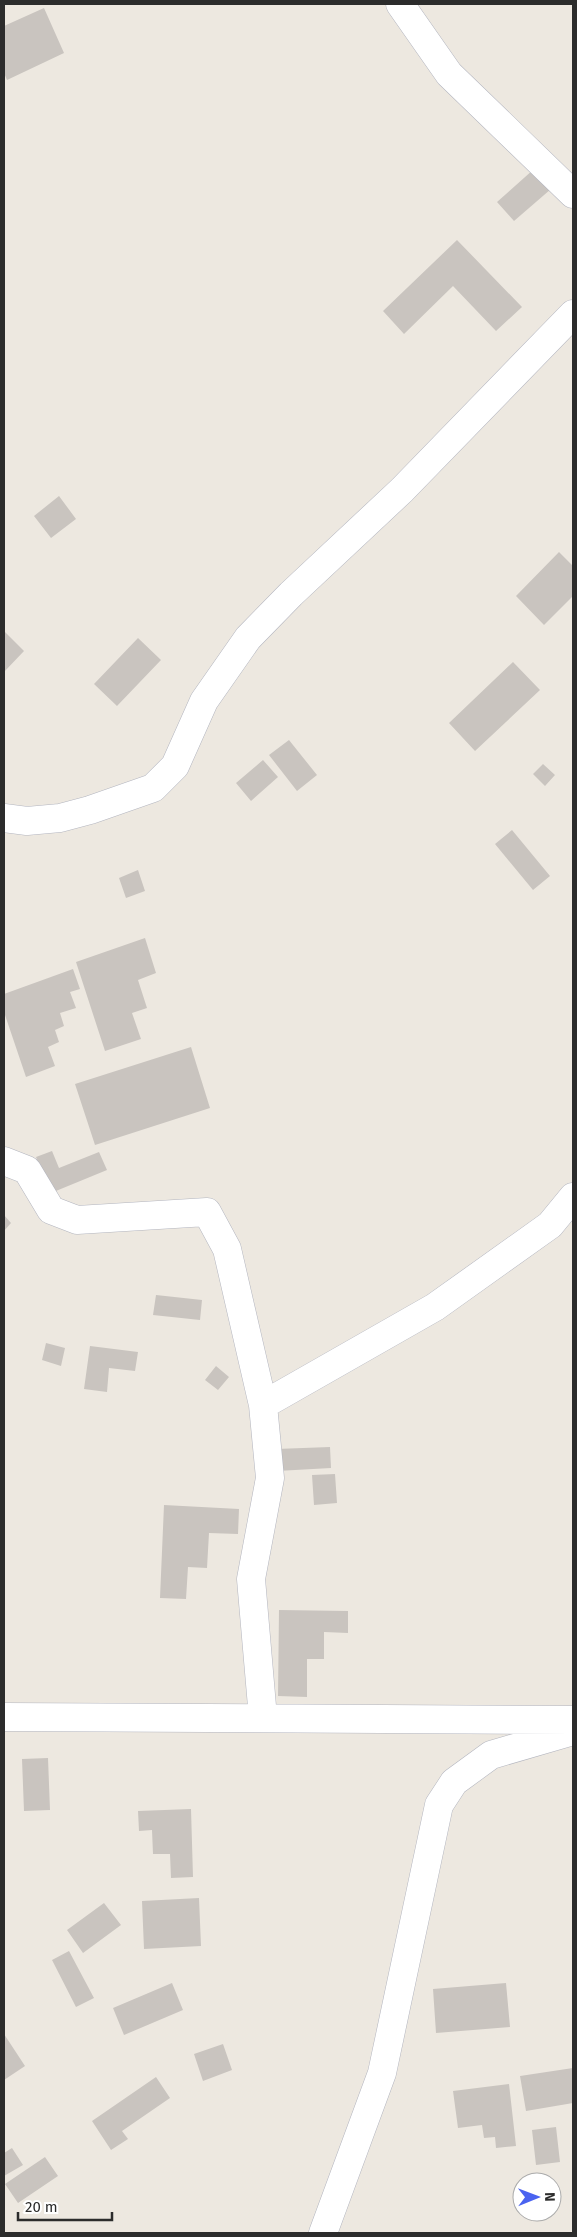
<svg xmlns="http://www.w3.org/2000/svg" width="577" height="2237" font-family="'Fira Sans',sans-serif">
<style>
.building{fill:#c9c4bf}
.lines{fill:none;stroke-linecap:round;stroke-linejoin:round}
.minor-casing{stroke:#b3b5bf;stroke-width:29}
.minor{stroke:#fff;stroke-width:28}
</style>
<rect width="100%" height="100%" fill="#ede8e0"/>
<!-- building -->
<path class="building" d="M 44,8 L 64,53 L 7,80 L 4,73 L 4,26 Z
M 534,169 L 551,189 L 514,221 L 497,202 Z
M 457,240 L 522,307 L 496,331 L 453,286 L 404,334 L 383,311 Z
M 59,496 L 76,519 L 51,538 L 34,516 Z
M 559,552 L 573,566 L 573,596 L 544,625 L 516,596 Z
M 4,631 L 24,651 L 4,672 Z
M 138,638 L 161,660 L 117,706 L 94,684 Z
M 513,662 L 540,690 L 475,751 L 449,723 Z
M 289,740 L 317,775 L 297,791 L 269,755 Z
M 263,760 L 278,777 L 251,801 L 236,783 Z
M 543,764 L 555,775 L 545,786 L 533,774 Z
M 512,830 L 550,876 L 533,890 L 495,844 Z
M 138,870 L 145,891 L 126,898 L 119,878 Z
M 145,938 L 156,973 L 138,980 L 147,1008 L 132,1013 L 141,1039 L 105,1051 L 76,962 Z
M 73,969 L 80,989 L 70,992 L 76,1008 L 60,1013 L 64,1026 L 55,1030 L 59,1042 L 48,1047 L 55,1066 L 26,1077 L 4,1012 L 4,994 Z
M 191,1047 L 210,1108 L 95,1145 L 75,1084 Z
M 52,1151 L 59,1168 L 99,1152 L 107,1170 L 51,1193 L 36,1157 Z
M 4,1215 L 11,1223 L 4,1231 Z
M 156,1295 L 202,1300 L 200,1320 L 153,1315 Z
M 46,1343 L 65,1348 L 61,1366 L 42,1360 Z
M 90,1346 L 138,1352 L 135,1371 L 109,1368 L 107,1392 L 84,1389 Z
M 216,1366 L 229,1377 L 218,1390 L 205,1380 Z
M 330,1447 L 331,1468 L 277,1471 L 276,1449 Z
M 335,1474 L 337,1503 L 314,1505 L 312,1475 Z
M 164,1505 L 239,1509 L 238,1534 L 209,1533 L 207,1568 L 188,1567 L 186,1599 L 160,1598 Z
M 279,1610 L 348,1611 L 348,1633 L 324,1632 L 324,1659 L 307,1659 L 307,1697 L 278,1696 Z
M 48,1758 L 50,1810 L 24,1811 L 22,1759 Z
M 191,1809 L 193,1877 L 171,1878 L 170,1854 L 153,1854 L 152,1830 L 139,1831 L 138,1811 Z
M 199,1898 L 201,1946 L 144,1949 L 142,1901 Z
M 104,1903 L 121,1925 L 83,1953 L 67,1930 Z
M 69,1951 L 94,1998 L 76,2007 L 52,1960 Z
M 172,1983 L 183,2010 L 124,2035 L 113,2008 Z
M 506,1983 L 510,2027 L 436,2033 L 433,1989 Z
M 4,2034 L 25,2066 L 4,2080 Z
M 223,2044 L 232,2070 L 203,2081 L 194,2054 Z
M 573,2068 L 573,2103 L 526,2111 L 520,2076 Z
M 156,2077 L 170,2098 L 122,2131 L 128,2139 L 111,2150 L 92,2121 Z
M 509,2084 L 516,2146 L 496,2148 L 495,2137 L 484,2138 L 482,2125 L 458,2128 L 453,2091 Z
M 556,2127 L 560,2162 L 536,2165 L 532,2130 Z
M 12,2148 L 23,2165 L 4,2176 L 4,2153 Z
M 45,2157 L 58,2176 L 18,2203 L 5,2184 Z"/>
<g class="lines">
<defs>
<path id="minor" d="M 400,4 L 449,74 L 573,194
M 4,818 L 27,821 L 60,818 L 90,810 L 153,788 L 175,766 L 204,701 L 248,638 L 291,594 L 402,490 L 573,314
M 4,1161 L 27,1170 L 51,1210 L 77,1220 L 207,1212 L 227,1249 L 263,1405 L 270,1478 L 251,1579 L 263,1718
M 263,1405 L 435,1307 L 550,1225 L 573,1197
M 4,1717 L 573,1720
M 323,2233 L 382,2073 L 439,1805 L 454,1782 L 491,1755 L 573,1731"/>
</defs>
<!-- minor casing -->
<use href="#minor" class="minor-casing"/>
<!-- minor -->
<use href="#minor" class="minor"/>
</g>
<!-- border -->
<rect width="577" height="2237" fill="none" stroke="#2c2c2c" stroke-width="10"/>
<!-- north arrow -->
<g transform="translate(537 2197) rotate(89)"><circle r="24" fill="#ffffff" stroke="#ababab"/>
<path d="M0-4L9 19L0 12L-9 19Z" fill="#4a63f0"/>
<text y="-8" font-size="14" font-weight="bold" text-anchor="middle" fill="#2c2c2c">N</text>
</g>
<!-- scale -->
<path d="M18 2212v8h94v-8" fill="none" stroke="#2c2c2c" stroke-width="2.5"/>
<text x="25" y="2212" font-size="15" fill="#2c2c2c" stroke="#ffffff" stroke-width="4" paint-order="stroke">20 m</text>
</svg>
